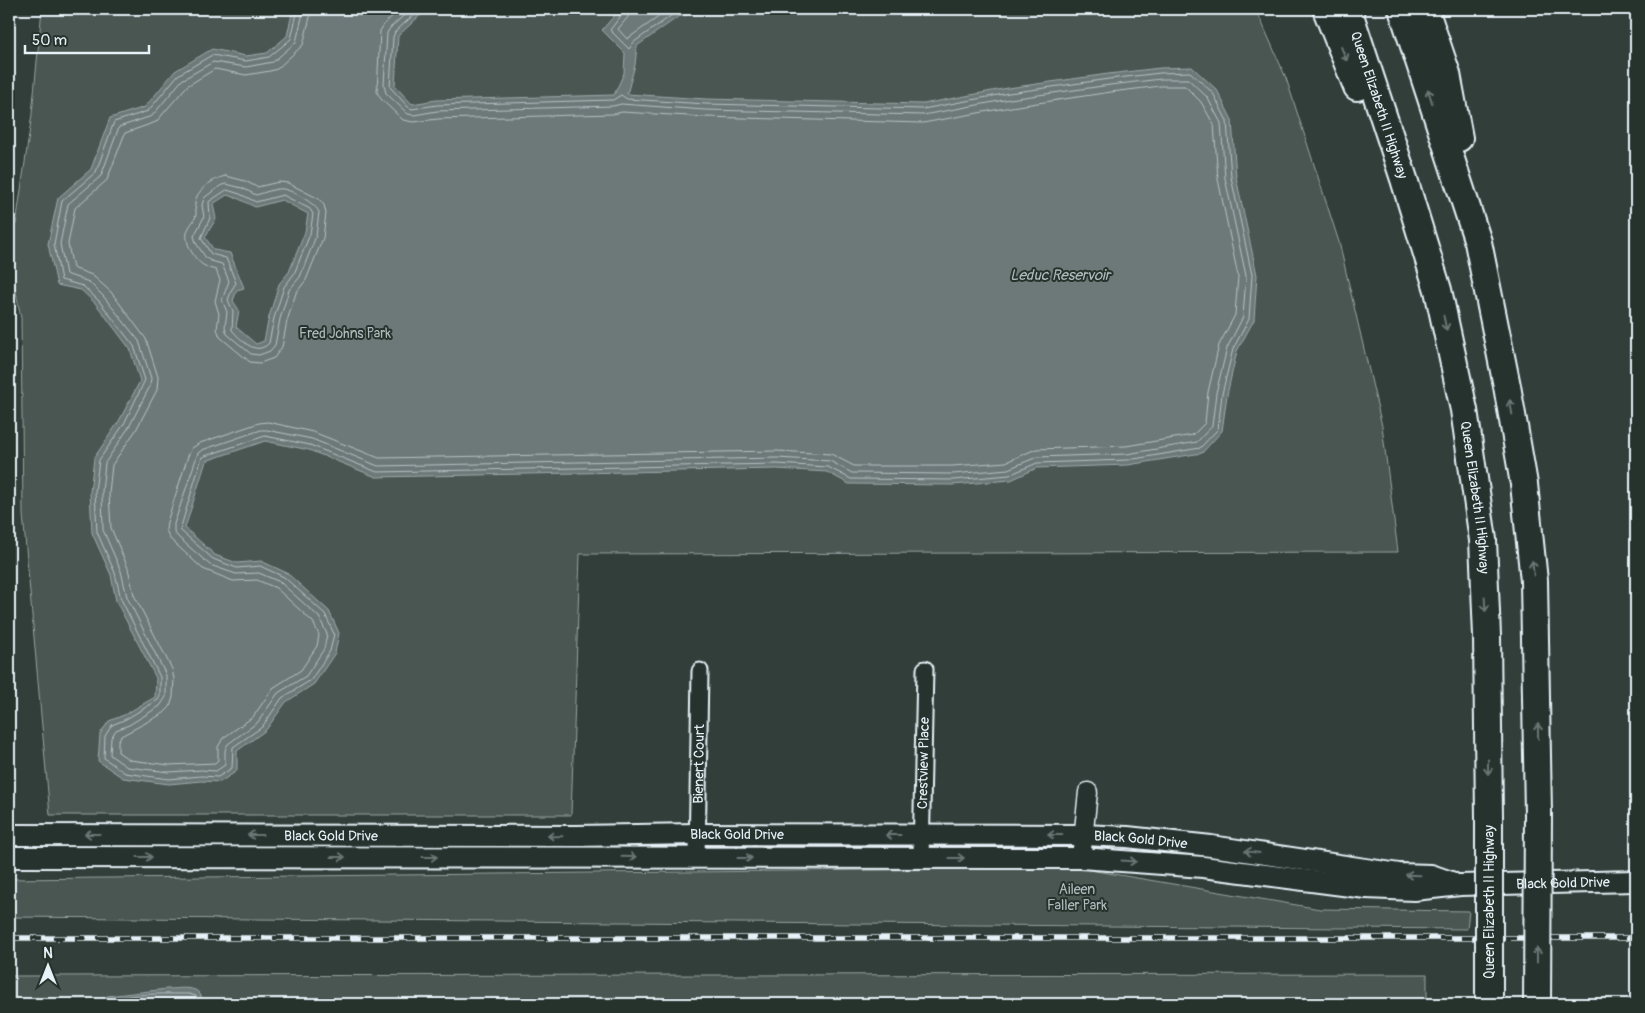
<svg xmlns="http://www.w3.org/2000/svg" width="1645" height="1013" font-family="Pangolin,sans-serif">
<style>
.green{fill:#495651;stroke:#98a4a4}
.water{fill:#6d7978;stroke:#9ea9ab;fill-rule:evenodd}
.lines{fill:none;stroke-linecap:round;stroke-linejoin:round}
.shore{stroke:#b7c1c5;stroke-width:1}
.minor-casing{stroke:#e8f1f8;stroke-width:19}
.tertiary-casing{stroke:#e8f1f8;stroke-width:21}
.secondary-casing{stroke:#e8f1f8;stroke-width:24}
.motorway-casing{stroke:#e8f1f8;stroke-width:30}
.minor{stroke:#26332d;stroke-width:15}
.tertiary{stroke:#26332d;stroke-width:18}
.secondary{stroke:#26332d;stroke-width:20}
.motorway{stroke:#26332d;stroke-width:26}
.rail-casing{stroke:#e8f1f8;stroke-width:5.5}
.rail{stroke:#26332d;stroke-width:4;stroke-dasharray:11;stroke-linecap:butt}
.motorway-bridge-casing{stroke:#e8f1f8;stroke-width:30;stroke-linecap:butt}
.motorway-bridge{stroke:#26332d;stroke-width:26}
.oneway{stroke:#6a7674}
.labels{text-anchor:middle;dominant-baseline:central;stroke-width:4;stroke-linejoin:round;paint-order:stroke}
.street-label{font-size:14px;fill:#e8f1f8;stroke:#26332d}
.park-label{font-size:14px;fill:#b0bbbe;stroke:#26332d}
.water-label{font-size:15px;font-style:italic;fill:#b1bbbe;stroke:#26332d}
</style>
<rect width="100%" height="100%" fill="#323e39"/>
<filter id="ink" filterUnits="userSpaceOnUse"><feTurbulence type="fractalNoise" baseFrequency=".02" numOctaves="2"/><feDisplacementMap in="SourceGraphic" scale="10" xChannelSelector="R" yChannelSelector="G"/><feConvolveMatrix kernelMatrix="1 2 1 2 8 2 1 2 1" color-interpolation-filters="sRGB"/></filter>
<g filter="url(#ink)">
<!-- green -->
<path class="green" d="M 42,9 L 1256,9 L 1286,78 L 1339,242 L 1382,426 L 1398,552 L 580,554 L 571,815 L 50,815 L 23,515 L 21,318 L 16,292 L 9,270 L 9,232 L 16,224 L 32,114 Z
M 1078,868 L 1320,909 L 1469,911 L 1467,929 L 9,917 L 9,879 Z
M 1427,974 L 1427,1004 L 9,1004 L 9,976 Z"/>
<!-- water -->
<path class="water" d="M 293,9 L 427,9 L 398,36 L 395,86 L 412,104 L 436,100 L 614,95 L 624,73 L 625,53 L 602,30 L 620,9 L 712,9 L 678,17 L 637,46 L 635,65 L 627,94 L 706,99 L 923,104 L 1008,88 L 1108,74 L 1160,68 L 1192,67 L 1217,90 L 1232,120 L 1236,177 L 1257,275 L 1254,320 L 1237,351 L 1227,395 L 1222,431 L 1202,453 L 1128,465 L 1037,468 L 1011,480 L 953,485 L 849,484 L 827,472 L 777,469 L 376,477 L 309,450 L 265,441 L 206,461 L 185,528 L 215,555 L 237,563 L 261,561 L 287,573 L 329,611 L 339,633 L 335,653 L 314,684 L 286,702 L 266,730 L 237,751 L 237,771 L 220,782 L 201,781 L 169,784 L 123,778 L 98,761 L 100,734 L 109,721 L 124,715 L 155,697 L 156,678 L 116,601 L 111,575 L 92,533 L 90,492 L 94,458 L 119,421 L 140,381 L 130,349 L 96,304 L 81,290 L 57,285 L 48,244 L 58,198 L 91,169 L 110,118 L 145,107 L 175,71 L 212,49 L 246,56 L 267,53 L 287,36 ZM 227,195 L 239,199 L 255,207 L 282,200 L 308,214 L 305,232 L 289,272 L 279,284 L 269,317 L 264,341 L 256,344 L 236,327 L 239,310 L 233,301 L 237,290 L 244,288 L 230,253 L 214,250 L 205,237 L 216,219 L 213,204 Z
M 167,989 C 181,989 203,983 202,1004 L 95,1004 L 107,996 Z"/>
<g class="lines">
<!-- shore -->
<path class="shore" d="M 298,9 L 291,39 L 269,57 L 246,61 L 212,55 L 178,75 L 148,111 L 114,122 L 96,172 L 62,201 L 54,244 L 61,280 L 83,286 L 99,301 L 134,346 L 145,380 L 124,424 L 99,460 L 95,492 L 97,532 L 115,573 L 121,599 L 160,677 L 160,696 L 158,700 L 126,719 L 112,725 L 105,736 L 104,758 L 125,773 L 169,779 L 201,776 L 218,777 L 232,768 L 233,747 L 262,727 L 282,698 L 311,680 L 330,651 L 334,634 L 325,614 L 284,577 L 260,566 L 237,568 L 213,559 L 180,530 L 202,457 L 265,436 L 310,445 L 377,472 L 777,464 L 828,467 L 851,479 L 953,480 L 1009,475 L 1037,463 L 1128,460 L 1200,448 L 1218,429 L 1222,394 L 1233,349 L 1249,319 L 1252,275 L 1231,177 L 1227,121 L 1213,93 L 1190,72 L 1160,73 L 1109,79 L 1009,93 L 923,109 L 706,104 L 627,99 L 621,95 L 613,100 L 437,105 L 412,109 L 408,107 L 390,87 L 393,37 L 395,32 L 420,9
M 304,9 L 296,42 L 273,62 L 246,67 L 213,62 L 182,80 L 152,116 L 119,127 L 101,176 L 68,204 L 60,244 L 66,274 L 89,282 L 104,297 L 139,341 L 151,378 L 150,386 L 129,427 L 105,463 L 102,492 L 103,530 L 121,571 L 127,597 L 166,675 L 166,697 L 160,706 L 129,725 L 116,730 L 111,738 L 110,755 L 127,767 L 169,772 L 201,770 L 216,771 L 225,765 L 225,750 L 228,744 L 258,722 L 278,693 L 306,676 L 324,649 L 327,634 L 319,617 L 280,582 L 259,573 L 236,574 L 210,565 L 178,537 L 174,532 L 174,524 L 198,453 L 202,450 L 261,430 L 267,430 L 312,439 L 378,466 L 777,458 L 830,461 L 852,473 L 953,474 L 1008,469 L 1037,457 L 1127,454 L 1197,442 L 1212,426 L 1216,393 L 1227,348 L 1243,317 L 1246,276 L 1225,178 L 1221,123 L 1207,97 L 1188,79 L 1161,79 L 1110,85 L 1010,99 L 923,115 L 705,110 L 621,104 L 613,106 L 437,111 L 414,115 L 408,114 L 386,93 L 384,85 L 387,33 L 390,28 L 411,9
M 312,9 L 303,45 L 277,69 L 270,71 L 246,75 L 215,69 L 187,86 L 156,122 L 125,133 L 107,180 L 75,208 L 68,244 L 73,268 L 92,275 L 111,292 L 146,339 L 158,377 L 157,390 L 136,430 L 112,465 L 109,493 L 111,528 L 128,568 L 134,595 L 172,669 L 174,679 L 173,697 L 170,707 L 164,713 L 121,736 L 118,741 L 118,752 L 130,760 L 169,765 L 215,763 L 218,760 L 218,747 L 223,738 L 253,717 L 273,688 L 301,670 L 317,646 L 319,635 L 313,622 L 276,588 L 257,580 L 233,581 L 203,569 L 170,539 L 166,530 L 167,522 L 188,456 L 192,448 L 200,443 L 259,423 L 268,422 L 313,432 L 379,458 L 777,451 L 831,454 L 854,466 L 952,466 L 1006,462 L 1036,449 L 1126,446 L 1193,435 L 1205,423 L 1208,392 L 1219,345 L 1235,315 L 1238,276 L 1218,179 L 1214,125 L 1201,102 L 1185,86 L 1161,86 L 1111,92 L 1011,107 L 923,123 L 705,117 L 622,112 L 613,114 L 438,119 L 413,122 L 403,120 L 381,99 L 377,92 L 380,31 L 385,23 L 400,9
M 624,9 L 623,13 L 610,30 L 629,49 L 634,42 L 675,13 L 690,9
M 630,9 L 628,17 L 618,29 L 627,39 L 670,9
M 226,176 L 245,181 L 257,187 L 279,182 L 288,183 L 319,199 L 324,205 L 326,213 L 323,238 L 306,280 L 296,293 L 287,321 L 282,347 L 274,358 L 260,363 L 250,362 L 220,337 L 217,329 L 219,314 L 215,301 L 220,280 L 216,270 C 212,269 208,268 205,266 C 195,261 185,244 187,233 C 188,226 195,221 196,215 C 197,211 194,207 195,203 C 196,190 214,178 226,176 Z
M 226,184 L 242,188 L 256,195 C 264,193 275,188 283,189 C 292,190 316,204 319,212 L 316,236 L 300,277 L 289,290 L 280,319 L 275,345 L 270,351 L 259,355 L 251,354 L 227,334 L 225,327 L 227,312 L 222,300 L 229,281 L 222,264 L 211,261 L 206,258 L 196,243 L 194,236 L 204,217 L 202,205 L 204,198 L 220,186 Z
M 227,190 L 240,194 L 256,202 L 283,195 L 310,209 L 313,214 L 310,234 L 294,274 L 284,287 L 274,318 L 269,343 C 256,357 241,340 232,330 L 233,311 L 228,300 L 232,289 L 236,283 L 226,258 L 211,254 L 201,238 L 210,218 L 209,202 Z
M 102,1004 C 124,992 164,994 189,994 L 196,996 L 197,1004
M 122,1004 L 188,1000 L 191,1001 L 191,1004"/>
<defs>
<g id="minor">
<path id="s1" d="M 697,858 L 700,671"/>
<path id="s2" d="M 921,858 L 925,669"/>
</g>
<path id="tertiary" d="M 1081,858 L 1088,792"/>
<g id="secondary">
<path id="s3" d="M 9,835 L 576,836 L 697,834 L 1083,835 L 1127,837 L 1211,846 L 1399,874 L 1431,875 L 1451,882"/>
<path id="s4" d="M 9,857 L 1081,858 L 1203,867 L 1366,888 L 1414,890 L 1460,885 L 1636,881"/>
</g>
<g id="motorway">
<path d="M 1326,9 L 1357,87"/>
<path id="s5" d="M 1348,9 L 1404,179 L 1438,290 L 1464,410 L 1483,540 L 1487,636 L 1489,816"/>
<path d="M 1402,9 L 1478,242 L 1507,386 L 1524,484 L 1534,581 L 1538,814"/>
<path d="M 1425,9 L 1447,74 L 1459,138"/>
</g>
</defs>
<!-- minor casing -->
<use href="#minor" class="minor-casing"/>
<!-- tertiary casing -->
<use href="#tertiary" class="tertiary-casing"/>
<!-- secondary casing -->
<use href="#secondary" class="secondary-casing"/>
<!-- motorway casing -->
<use href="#motorway" class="motorway-casing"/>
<!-- minor -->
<use href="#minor" class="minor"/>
<!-- tertiary -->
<use href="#tertiary" class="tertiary"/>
<!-- secondary -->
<use href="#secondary" class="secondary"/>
<!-- motorway -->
<use href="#motorway" class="motorway"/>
<defs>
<path id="rail" d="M 9,938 L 1636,938"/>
</defs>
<!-- rail casing -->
<use href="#rail" class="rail-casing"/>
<!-- rail -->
<use href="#rail" class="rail"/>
<defs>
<path id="motorway-bridge" d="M 1489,816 L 1489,1004
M 1537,1004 L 1538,814"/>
</defs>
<!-- motorway-bridge casing -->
<use href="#motorway-bridge" class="motorway-bridge-casing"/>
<!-- motorway-bridge -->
<use href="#motorway-bridge" class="motorway-bridge"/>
</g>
<!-- one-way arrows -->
<defs><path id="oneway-shaft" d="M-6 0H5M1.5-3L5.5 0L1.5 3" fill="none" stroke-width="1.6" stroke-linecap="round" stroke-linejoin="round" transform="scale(1.25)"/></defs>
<g class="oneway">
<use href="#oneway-shaft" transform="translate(1344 54) rotate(68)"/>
<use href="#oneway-shaft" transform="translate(1430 96) rotate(-108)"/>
<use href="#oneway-shaft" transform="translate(1445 323) rotate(78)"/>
<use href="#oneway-shaft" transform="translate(1511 407) rotate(-100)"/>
<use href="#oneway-shaft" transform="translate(1533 568) rotate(-96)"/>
<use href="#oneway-shaft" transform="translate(1485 604) rotate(87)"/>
<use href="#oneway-shaft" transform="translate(1538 731) rotate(-90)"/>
<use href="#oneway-shaft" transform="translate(1488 767) rotate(90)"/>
<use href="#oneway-shaft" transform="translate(92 834) rotate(180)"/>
<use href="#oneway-shaft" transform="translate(255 835) rotate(-180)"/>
<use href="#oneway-shaft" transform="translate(893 835) rotate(-180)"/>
<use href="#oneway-shaft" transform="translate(1055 835) rotate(180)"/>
<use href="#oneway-shaft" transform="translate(555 836) rotate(-179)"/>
<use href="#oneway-shaft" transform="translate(1252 852) rotate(-172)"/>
<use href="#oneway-shaft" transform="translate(145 857)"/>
<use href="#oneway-shaft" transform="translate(338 857)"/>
<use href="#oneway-shaft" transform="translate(430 857)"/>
<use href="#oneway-shaft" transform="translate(629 857) rotate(1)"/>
<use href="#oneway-shaft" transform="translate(745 858)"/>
<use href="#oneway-shaft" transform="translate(957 858)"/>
<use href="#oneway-shaft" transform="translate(1129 861) rotate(4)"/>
<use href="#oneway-shaft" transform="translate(1413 875) rotate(-178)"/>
<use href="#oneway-shaft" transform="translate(1537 955) rotate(-90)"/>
</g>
</g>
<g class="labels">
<!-- street labels -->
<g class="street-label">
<text stroke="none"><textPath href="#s5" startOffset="101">Queen Elizabeth II Highway</textPath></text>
<text stroke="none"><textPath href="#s5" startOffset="506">Queen Elizabeth II Highway</textPath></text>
<text stroke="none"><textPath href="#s2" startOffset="95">Crestview Place</textPath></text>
<text stroke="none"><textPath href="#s1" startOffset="94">Bienert Court</textPath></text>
<text stroke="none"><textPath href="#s3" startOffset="322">Black Gold Drive</textPath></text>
<text stroke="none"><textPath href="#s3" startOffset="728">Black Gold Drive</textPath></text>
<text stroke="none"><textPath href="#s3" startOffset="1132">Black Gold Drive</textPath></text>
<text stroke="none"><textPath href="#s4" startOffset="1556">Black Gold Drive</textPath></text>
<text transform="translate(1489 902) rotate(-90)">Queen Elizabeth II Highway</text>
</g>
<!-- park labels -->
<g class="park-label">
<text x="345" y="333">Fred Johns Park</text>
<text x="1077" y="889">Aileen<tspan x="1077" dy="16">Faller Park</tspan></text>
</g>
<!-- water labels -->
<g class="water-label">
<text x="1060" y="275">Leduc Reservoir</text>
</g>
</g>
<!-- margin -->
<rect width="1645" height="1013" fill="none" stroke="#26332d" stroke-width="30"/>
<rect x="15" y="15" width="1615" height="983" fill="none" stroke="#e8f1f8" stroke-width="2" filter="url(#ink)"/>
<!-- north arrow -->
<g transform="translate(48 966)" stroke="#26332d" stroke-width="4" paint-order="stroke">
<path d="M0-4L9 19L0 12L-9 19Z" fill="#e8f1f8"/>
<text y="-8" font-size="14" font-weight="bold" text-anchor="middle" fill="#e8f1f8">N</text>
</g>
<!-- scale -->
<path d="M25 45v8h124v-8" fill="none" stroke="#e8f1f8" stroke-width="2.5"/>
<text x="32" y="45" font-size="15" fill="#e8f1f8" stroke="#26332d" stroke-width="4" paint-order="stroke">50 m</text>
</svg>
